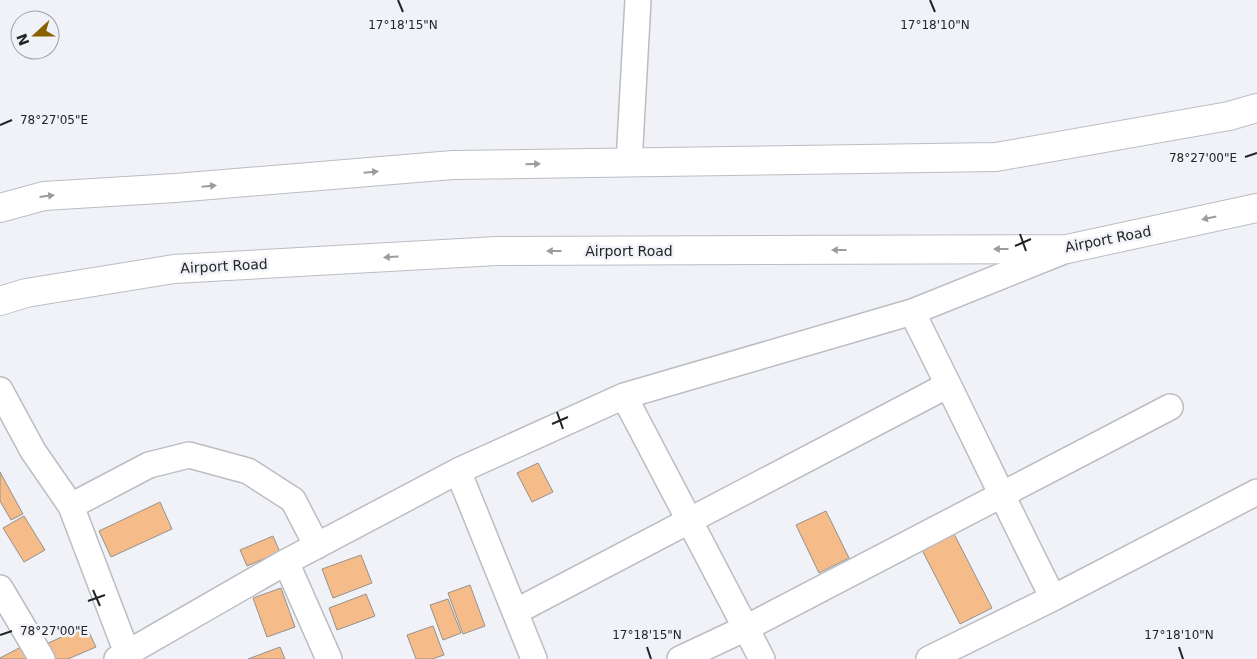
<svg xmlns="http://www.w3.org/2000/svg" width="1257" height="659" font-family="'DejaVu Sans',sans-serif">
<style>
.building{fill:#f5bb88;stroke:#96918d}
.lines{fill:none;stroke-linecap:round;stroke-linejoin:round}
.minor-casing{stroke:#bbbdc3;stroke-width:28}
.major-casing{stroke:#bbbdc3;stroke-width:30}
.minor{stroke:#fff;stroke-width:25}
.major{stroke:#fff;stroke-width:28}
.oneway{fill:#9c9c9d}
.ticks{fill:none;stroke:#232426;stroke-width:2}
.labels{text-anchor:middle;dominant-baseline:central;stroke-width:5;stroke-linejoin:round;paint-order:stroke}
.street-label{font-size:14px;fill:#232426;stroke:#f0f2f8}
.ticks-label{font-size:12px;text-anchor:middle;fill:#232426;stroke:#f0f2f8;stroke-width:5;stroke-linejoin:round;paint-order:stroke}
</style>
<rect width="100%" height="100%" fill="#f0f2f8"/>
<!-- building -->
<path class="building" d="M 538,463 L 553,492 L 532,502 L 517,473 Z
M 0,472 L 23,514 L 11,520 L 0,501 Z
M 160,502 L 172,529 L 111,557 L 99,531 Z
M 826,511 L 849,558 L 819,573 L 796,525 Z
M 24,516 L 45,550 L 24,562 L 3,528 Z
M 952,530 L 992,608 L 960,624 L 920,546 Z
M 273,536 L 280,552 L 247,566 L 240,550 Z
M 361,555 L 372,583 L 333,598 L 322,569 Z
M 470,585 L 485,626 L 463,634 L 448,593 Z
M 281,588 L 295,627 L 267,637 L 253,598 Z
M 366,594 L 375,616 L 337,630 L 329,608 Z
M 448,599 L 461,633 L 443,640 L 430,605 Z
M 86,626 L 96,647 L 68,659 L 50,659 L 44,645 Z
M 433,626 L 444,655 L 432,659 L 416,659 L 407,635 Z
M 21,647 L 28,659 L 0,659 L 0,658 Z
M 280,647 L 285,659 L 248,659 Z"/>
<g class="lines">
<defs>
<path id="minor" d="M 629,163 L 638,0
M 912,312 C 960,407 1005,503 1053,598 L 929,659
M 0,390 L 33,451 L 71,506 L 127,653
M 624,396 L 762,659
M 458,471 L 534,659
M 71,506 L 149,465 L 189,455 L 248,471 L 293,500 L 317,546
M 286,562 L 329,659
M 0,588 L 42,659
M 1053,598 L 1257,492
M 515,612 L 948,385
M 117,659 L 286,562 L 458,471 L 624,396 L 912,312 L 1064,251
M 680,659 L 746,628 L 1170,407"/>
<path id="major" d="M 0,208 L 44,196 L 175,188 L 453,165 L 996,157 L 1229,116 L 1257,108
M 0,301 L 26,293 L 174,269 L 497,251 L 1067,249 L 1257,208"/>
</defs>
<!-- minor casing -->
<use href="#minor" class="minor-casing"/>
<!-- major casing -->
<use href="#major" class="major-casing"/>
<!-- minor -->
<use href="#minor" class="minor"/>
<!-- major -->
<use href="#major" class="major"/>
</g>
<!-- one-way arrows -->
<defs><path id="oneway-solid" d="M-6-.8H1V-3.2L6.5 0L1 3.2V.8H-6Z" transform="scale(1.25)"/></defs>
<g class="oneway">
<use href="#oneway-solid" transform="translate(533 164) rotate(-1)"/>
<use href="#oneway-solid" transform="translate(371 172) rotate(-5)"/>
<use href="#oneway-solid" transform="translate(209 186) rotate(-5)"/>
<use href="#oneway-solid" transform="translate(47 196) rotate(-7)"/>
<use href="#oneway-solid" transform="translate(1209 218) rotate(168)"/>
<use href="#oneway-solid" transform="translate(1001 249) rotate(180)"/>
<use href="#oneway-solid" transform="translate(839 250) rotate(180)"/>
<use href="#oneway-solid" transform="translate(554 251) rotate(180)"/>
<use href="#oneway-solid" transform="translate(391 257) rotate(177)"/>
</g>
<!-- ticks -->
<path class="ticks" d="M 398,0 L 403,12M 930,0 L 935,12M 0,125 L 12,120M 1245,157 L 1257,153M 1020,234 L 1026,251M 1015,246 L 1031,239M 557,412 L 563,429M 552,424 L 568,417M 93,590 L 100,606M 88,601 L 105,595M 0,635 L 12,631M 647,647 L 651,659M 1179,647 L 1183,659"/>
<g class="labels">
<!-- street labels -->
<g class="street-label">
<text transform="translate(1108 239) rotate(-11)">Airport Road</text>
<text x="629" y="251">Airport Road</text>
<text transform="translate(224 266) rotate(-3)">Airport Road</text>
</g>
</g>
<g class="ticks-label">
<text x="935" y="29">17°18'10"N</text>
<text x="403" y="29">17°18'15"N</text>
<text x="54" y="124">78°27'05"E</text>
<text x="1203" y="162">78°27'00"E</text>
<text x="54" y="635">78°27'00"E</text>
<text x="647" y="639">17°18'15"N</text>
<text x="1179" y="639">17°18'10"N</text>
</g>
<!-- north arrow -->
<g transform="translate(35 35) rotate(249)"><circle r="24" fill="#f0f2f8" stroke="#9ea0a4"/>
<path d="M0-4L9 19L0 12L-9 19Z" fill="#896100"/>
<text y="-8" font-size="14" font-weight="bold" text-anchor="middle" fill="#232426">N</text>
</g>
</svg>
